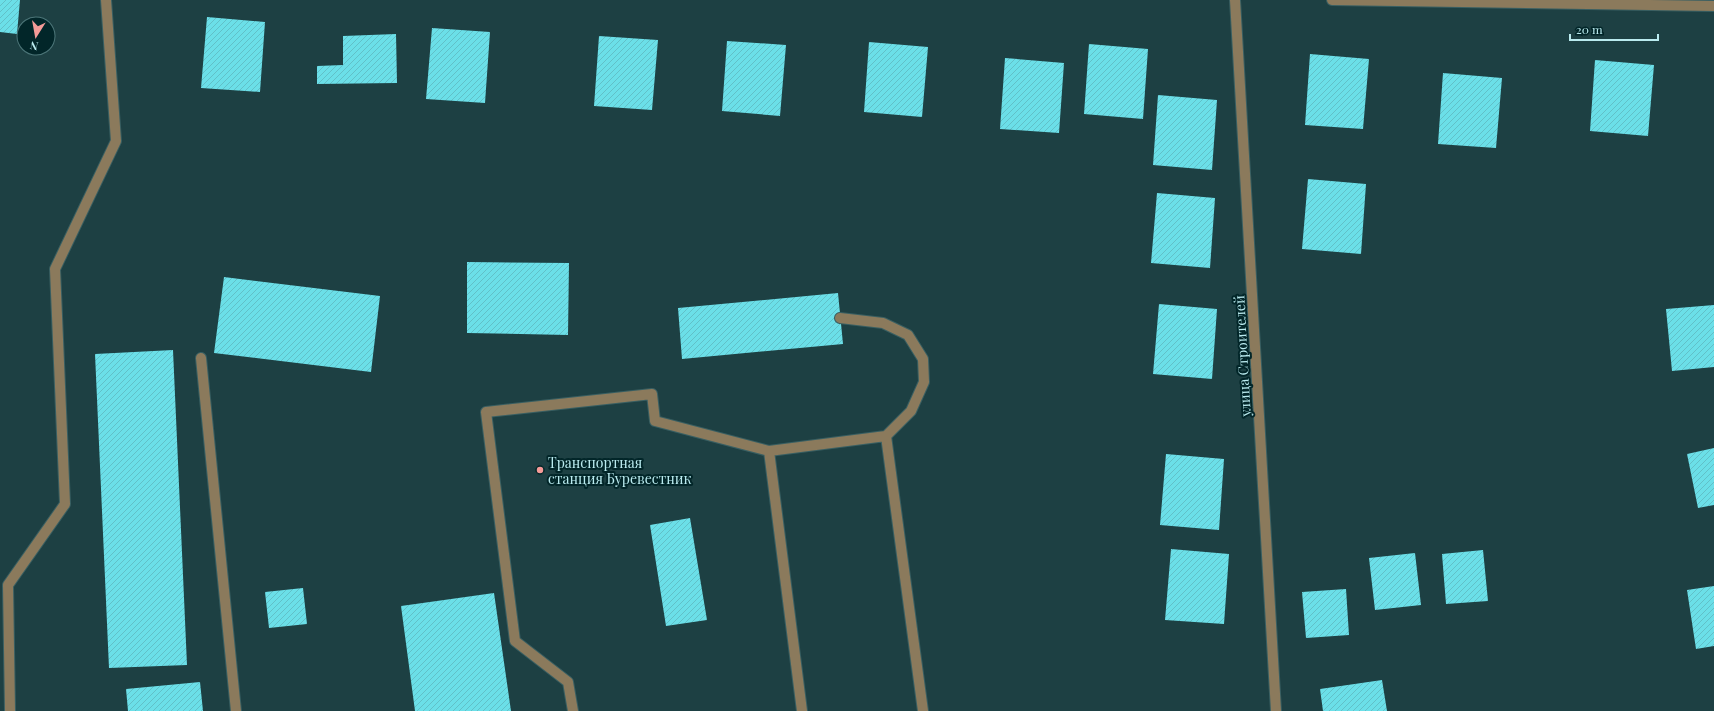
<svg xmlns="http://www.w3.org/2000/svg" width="1714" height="711" font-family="'Playfair Display',serif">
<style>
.building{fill:url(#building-hatch)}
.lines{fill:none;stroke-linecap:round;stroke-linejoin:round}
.minor-casing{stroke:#395f62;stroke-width:12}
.minor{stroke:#8b7a5c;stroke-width:10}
.poi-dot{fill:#f59b98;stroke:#022629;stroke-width:1.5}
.labels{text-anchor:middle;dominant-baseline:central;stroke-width:4;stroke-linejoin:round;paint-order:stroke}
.street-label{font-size:14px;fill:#baebef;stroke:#022629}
.poi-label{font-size:14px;fill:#baebef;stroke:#022629;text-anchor:start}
</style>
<defs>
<pattern id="building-hatch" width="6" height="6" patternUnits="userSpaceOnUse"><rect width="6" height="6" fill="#6bdfe8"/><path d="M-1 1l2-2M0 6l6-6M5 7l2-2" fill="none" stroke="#61c0c8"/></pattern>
</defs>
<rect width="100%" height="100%" fill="#1d4043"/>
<!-- building -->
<path class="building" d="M 0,0 L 20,0 L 17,34 L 0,32 Z
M 207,17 L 265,22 L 260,92 L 201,88 Z
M 432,28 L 490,32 L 485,103 L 426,99 Z
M 396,34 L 397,83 L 317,84 L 317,66 L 343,65 L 343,36 Z
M 599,36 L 658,40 L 652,110 L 594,106 Z
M 727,41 L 786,45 L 780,116 L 722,111 Z
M 869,42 L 928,47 L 922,117 L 864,112 Z
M 1089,44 L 1148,49 L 1143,119 L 1084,114 Z
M 1310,54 L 1369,59 L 1363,129 L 1305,125 Z
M 1005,58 L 1064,63 L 1059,133 L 1000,129 Z
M 1595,60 L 1654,65 L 1648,136 L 1590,131 Z
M 1443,73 L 1502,78 L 1496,148 L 1438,144 Z
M 1158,95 L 1217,100 L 1212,170 L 1153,165 Z
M 1308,179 L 1366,184 L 1361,254 L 1302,249 Z
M 1157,193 L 1215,198 L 1210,268 L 1151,263 Z
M 467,262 L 569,263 L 568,335 L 467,333 Z
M 224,277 L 380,296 L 371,372 L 214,353 Z
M 838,293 L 843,344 L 682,359 L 678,308 Z
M 1159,304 L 1217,309 L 1212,379 L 1153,374 Z
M 1714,305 L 1714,367 L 1672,371 L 1666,309 Z
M 173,350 L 187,665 L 109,668 L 95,354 Z
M 1714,448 L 1714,505 L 1698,508 L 1687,454 Z
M 1166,454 L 1224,459 L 1219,530 L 1160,525 Z
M 690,518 L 707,620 L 666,626 L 650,525 Z
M 1171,549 L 1229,554 L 1224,624 L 1165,620 Z
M 1483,550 L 1488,601 L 1446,604 L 1442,554 Z
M 1415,553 L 1421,605 L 1375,610 L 1369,558 Z
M 1714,586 L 1714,646 L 1696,649 L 1687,590 Z
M 303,588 L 307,624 L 269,628 L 265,592 Z
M 1346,589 L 1349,635 L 1306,638 L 1302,592 Z
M 494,593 L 511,711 L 415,711 L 401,606 Z
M 1382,680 L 1387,711 L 1323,711 L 1320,689 Z
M 200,682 L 203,711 L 128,711 L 126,689 Z"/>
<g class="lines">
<defs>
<path id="minor" d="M 1235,0 L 1276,711
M 1332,0 L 1714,6
M 201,358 L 236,711
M 886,436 L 923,711
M 769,451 L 802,711
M 10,711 L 8,585 L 65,504 L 55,269 L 116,141 L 106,0
M 573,711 L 568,682 L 515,641 L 486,412 L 652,394 L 655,421 L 769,451 L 886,436 L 911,411 L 924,382 L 923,359 L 908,335 L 883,323 L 840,318"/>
</defs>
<!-- minor casing -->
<use href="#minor" class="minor-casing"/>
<!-- minor -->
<use href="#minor" class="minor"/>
</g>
<!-- markers -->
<circle class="poi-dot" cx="540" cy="470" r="4"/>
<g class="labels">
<!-- street labels -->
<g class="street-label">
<text transform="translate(1242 356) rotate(-93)">улица Строителей</text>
</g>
<!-- poi labels -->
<g class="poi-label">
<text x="548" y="462">Транспортная<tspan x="548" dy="16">станция Буревестник</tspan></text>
</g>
</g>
<!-- north arrow -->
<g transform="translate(36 36) rotate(191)"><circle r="19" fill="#022629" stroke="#4c7578"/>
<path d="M0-3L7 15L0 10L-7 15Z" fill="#f59b98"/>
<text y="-6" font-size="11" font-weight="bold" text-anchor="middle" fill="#baebef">N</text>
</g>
<!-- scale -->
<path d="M1570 34v6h88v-6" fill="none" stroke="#baebef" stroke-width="2"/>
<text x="1576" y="34" font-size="12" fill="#baebef" stroke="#022629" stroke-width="3" paint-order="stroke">20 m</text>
</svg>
